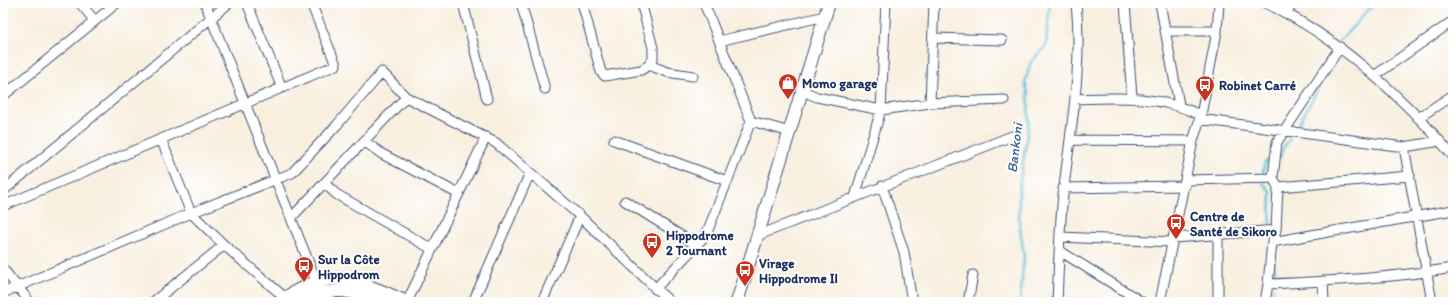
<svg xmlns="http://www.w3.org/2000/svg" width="1456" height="305" font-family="Itim,sans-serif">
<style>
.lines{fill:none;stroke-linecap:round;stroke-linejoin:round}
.stream{stroke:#5ebfdc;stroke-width:2.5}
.minor-casing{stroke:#3c4c71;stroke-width:11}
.tertiary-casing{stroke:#3c4c71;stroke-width:14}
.minor{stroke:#fff;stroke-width:9}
.tertiary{stroke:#fff;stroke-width:12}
.labels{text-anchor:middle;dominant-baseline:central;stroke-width:4;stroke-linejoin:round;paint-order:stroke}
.poi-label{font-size:13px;font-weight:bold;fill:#1b2f5e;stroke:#fff;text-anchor:start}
.water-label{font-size:14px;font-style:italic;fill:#32618a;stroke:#fff}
</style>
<rect width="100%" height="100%" fill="#fff"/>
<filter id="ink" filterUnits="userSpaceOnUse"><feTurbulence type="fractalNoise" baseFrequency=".025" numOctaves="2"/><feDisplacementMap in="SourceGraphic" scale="8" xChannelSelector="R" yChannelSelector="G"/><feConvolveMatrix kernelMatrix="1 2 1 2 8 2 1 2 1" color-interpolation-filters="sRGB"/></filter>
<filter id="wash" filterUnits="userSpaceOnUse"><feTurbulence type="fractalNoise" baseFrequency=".012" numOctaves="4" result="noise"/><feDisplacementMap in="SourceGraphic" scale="16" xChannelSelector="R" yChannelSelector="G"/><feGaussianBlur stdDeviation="0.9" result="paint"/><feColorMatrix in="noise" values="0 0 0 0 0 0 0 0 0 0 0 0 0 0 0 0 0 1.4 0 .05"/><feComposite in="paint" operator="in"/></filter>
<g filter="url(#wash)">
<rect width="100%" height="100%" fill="#f8efdf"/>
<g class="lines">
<!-- stream -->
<path class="stream" d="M 1339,42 L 1367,11 L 1377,3
M 1299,123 L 1322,82
M 1280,157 L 1283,148 L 1290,139
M 1263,174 L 1265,162 L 1271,160
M 1263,183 L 1271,192 L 1270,224
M 1274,262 L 1275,274
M 1020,302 L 1024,256 L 1019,220 L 1019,189 L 1029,123 L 1028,93 L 1025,82 L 1031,62 L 1046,46 L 1050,3
M 1271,302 L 1273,288"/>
</g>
</g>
<g filter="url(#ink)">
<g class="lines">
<defs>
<path id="minor" d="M 80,3 L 95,21
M 205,3 L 319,288
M 247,3 L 282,88
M 463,3 L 487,99
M 521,3 L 545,89
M 582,3 L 601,72 L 605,76 L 641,70 L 649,65 L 653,59 L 653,48 L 643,10
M 1125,3 L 1132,97
M 1160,3 L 1179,105
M 1265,3 C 1336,35 1403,97 1453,156
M 1285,12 L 1295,3
M 1165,31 L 1217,31
M 933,38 L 1002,40
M 719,41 L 825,16
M 649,65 L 667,72 L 693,76
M 1374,76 L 1453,21
M 803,91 L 817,97 L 881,110 L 930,103 L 1004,100
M 3,96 L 117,3
M 1075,99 C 1123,97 1156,95 1201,115
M 930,103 L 934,3
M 1418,118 L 1453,95
M 1199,119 L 1404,147 L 1440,141
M 751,121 L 790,132
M 161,139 L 191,213 L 224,245 L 290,302
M 614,140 L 727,181
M 1071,140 L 1193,141
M 364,141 L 382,154 L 459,194
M 1404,147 L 1432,302
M 1186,180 L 1273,178
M 324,183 L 336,194 L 432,249
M 882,186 L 904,252 L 912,302
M 1278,187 L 1410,176
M 1063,188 L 1185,186
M 3,191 L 229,3
M 855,197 L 881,110 L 886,3
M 625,201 L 696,245
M 3,206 L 336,65 L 311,3
M 291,218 L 406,97
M 759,235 L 1012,136
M 1218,235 L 1218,302
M 1060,237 L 1173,242
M 1174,238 L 1276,230
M 1272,242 L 1453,210
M 1060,251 L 1142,302
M 3,269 L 30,302
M 1323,281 L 1324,302
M 1268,284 C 1330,281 1392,278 1453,268
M 655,289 L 706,235 L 751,121 L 704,3
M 3,293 L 191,213 L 292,173 L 337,125 L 382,72 L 406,97 L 496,143 L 580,216 L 670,302
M 153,302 L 224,245
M 407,302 L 486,137
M 473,302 L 530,173
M 542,302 L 580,216
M 968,302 L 973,275
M 1057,302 C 1059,264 1059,225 1064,187 C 1071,126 1083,65 1076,3
M 1160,302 L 1193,141 L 1201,115 L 1217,31 L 1219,3
M 1265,302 L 1268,284 L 1272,242 L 1276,230 L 1278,187 L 1273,178 L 1277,142 L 1340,47"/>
<path id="tertiary" d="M 280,302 C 295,290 320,277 340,279 C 360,281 389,294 407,302
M 297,302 C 331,285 351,290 384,302
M 737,302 L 829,3"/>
</defs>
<!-- minor casing -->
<use href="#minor" class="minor-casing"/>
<!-- tertiary casing -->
<use href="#tertiary" class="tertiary-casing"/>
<!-- minor -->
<use href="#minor" class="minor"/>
<!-- tertiary -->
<use href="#tertiary" class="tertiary"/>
</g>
</g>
<!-- icons -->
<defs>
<symbol id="shop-pin" viewBox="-11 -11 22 30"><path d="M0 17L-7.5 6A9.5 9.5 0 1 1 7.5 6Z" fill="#c8321e" stroke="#fff"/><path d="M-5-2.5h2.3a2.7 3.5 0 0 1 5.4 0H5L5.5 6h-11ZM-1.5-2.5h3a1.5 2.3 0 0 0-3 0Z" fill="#fff"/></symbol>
<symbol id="bus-pin" viewBox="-11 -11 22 30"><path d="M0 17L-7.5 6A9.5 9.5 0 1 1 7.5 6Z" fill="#c8321e" stroke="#fff"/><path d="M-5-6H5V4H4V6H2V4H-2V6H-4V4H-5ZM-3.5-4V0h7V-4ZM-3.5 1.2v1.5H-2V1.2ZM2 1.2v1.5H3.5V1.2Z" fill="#fff"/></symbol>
</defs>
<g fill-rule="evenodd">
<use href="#shop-pin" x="777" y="72" width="22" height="30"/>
<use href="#bus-pin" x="1194" y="74" width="22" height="30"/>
<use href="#bus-pin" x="1165" y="212" width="22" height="30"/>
<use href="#bus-pin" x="641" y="231" width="22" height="30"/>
<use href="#bus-pin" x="293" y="255" width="22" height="30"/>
<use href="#bus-pin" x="734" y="259" width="22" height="30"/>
</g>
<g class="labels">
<!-- poi labels -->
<g class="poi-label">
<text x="802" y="83">Momo garage</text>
<text x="1219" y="85">Robinet Carré</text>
<text x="1190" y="216">Centre de<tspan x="1190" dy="15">Santé de Sikoro</tspan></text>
<text x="666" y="235">Hippodrome<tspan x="666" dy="15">2 Tournant</tspan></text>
<text x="318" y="259">Sur la Côte<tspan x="318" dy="15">Hippodrom</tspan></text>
<text x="759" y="263">Virage<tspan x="759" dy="15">Hippodrome II</tspan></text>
</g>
<!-- water labels -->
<g class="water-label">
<text transform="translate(1015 148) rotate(-83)">Bankoni</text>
</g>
</g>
<!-- margin -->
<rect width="1456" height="305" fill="none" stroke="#fff" stroke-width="16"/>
</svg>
